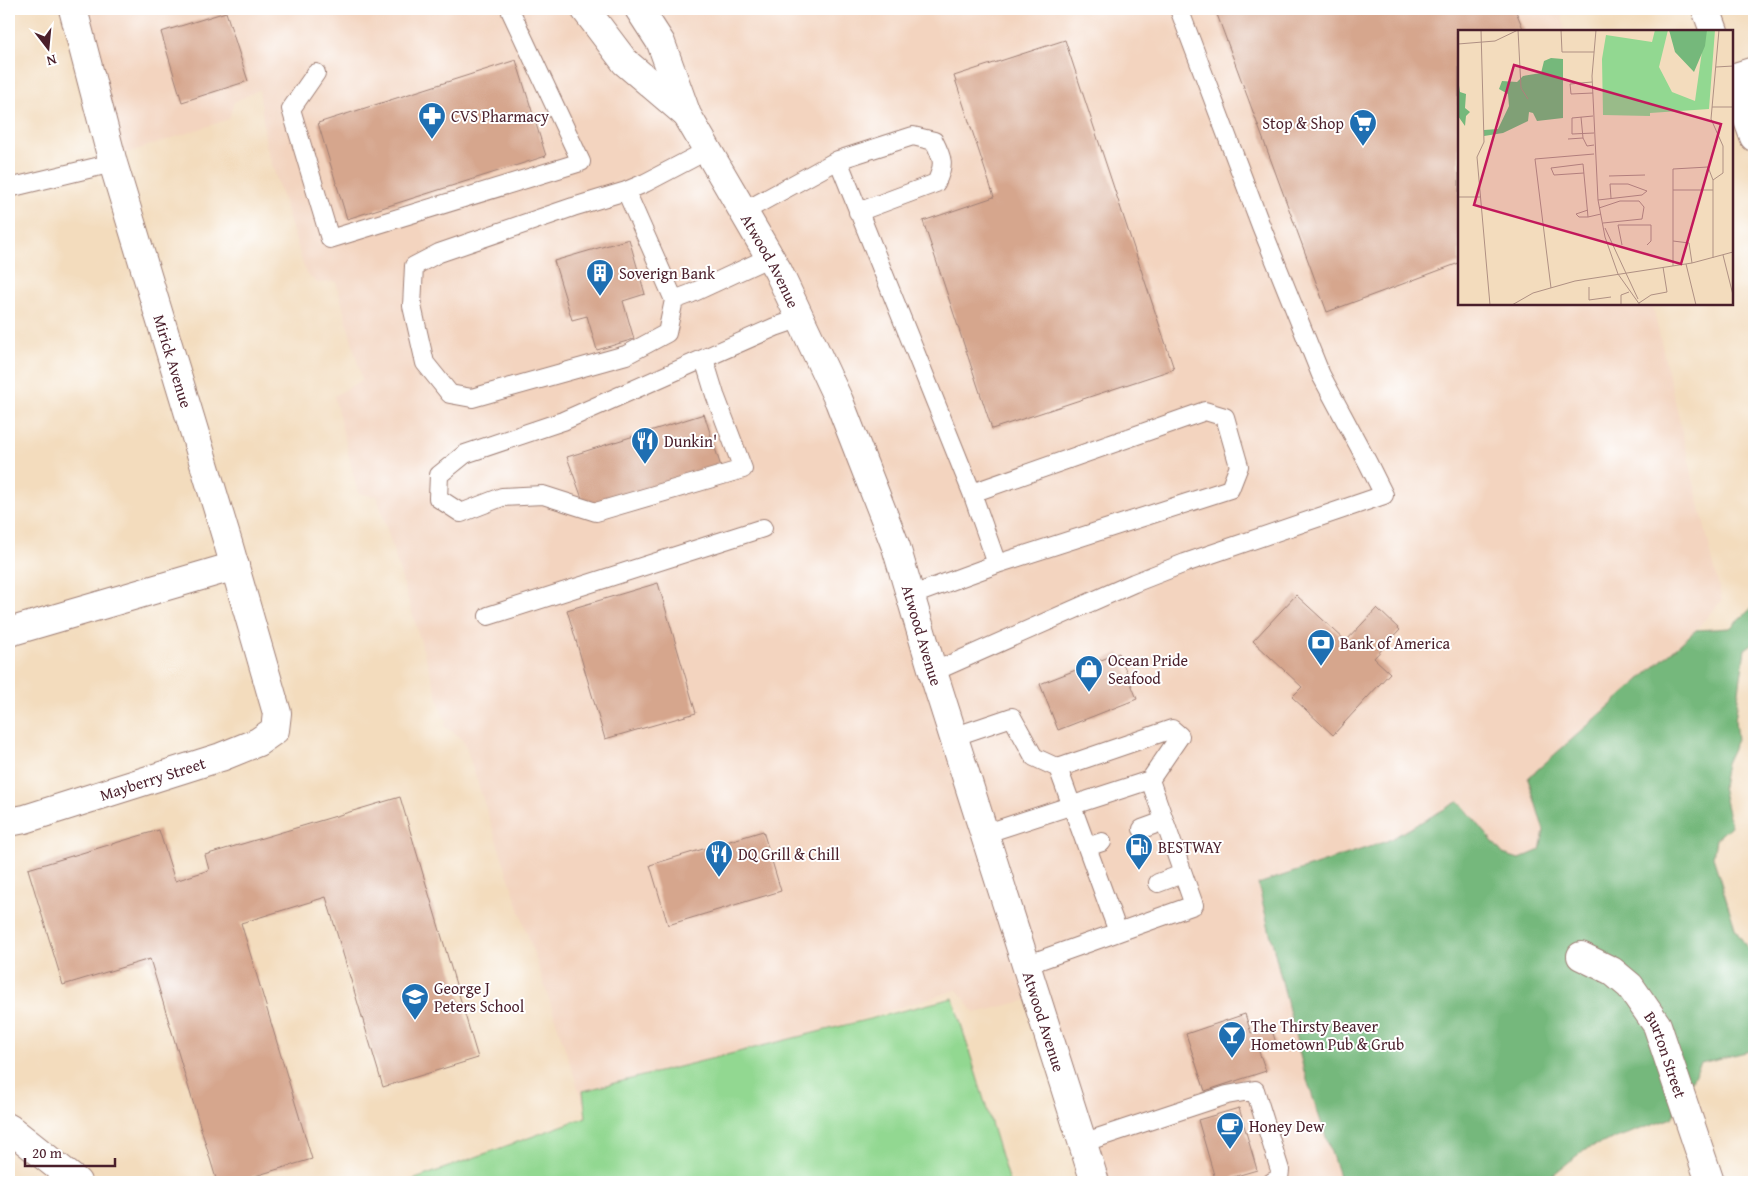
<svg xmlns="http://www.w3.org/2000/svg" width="1763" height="1191" font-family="'Gentium Book Plus',serif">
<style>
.built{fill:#f3d4bf}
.green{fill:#92d891;stroke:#6e7c5e}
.forest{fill:#75b87b;stroke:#606c53}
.building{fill:#d6a68d}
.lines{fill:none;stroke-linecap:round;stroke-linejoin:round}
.service-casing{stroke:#9e7e74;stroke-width:20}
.minor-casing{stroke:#9e7e74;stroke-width:30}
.primary-casing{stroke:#9e7e74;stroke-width:30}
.service{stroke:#fff;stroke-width:18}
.minor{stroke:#fff;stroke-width:28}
.primary{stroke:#fff;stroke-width:28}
.labels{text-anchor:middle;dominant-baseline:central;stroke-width:4;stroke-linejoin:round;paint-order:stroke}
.poi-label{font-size:16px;fill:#4a1f2b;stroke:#fff;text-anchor:start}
.street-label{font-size:16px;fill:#4a1f2b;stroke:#fff}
.inset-road{fill:none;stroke:#af9083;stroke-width:1}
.view{fill:#c2185b;fill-opacity:0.15;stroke:#c2185b;stroke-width:2.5}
.inset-edge{fill:none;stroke:#4a1f2b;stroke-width:2.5}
</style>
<rect width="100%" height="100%" fill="#fff"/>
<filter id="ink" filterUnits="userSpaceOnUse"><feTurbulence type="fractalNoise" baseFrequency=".02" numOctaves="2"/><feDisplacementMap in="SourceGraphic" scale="10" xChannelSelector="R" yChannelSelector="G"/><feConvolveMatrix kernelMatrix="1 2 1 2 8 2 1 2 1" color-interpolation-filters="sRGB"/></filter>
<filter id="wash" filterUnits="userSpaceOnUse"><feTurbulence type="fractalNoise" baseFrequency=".0096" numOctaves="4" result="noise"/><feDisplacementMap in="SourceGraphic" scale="20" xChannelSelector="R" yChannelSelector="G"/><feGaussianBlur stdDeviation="1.12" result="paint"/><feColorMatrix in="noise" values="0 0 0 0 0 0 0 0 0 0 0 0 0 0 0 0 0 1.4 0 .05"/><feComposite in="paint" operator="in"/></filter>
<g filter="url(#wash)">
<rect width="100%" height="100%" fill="#f3dcbd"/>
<!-- built -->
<path class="built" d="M 62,9 L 1561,9 L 1565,31 L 1459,31 L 1459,304 L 1652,304 L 1722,600 L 1696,630 L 1528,778 L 1544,831 L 1540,850 L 1519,859 L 1503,854 L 1459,801 L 1387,841 L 1258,884 L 1304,1071 L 1341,1182 L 1092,1182 L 1032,999 L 975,1013 L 957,990 L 583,1103 L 465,745 L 460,737 L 444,726 L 447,721 L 443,715 L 377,497 L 358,493 L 334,396 L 362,380 L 336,282 L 317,283 L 306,274 L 266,145 L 259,90 L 234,102 L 229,119 L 112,158 Z"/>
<!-- green -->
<path class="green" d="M 953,998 L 1009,1182 L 407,1182 L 586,1117 L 583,1091 Z"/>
<!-- forest -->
<path class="forest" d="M 1754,606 L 1754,643 L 1745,649 L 1735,720 L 1737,740 L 1726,763 L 1722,787 L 1731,826 L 1716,839 L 1713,857 L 1736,931 L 1749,950 L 1754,951 L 1754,1050 L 1701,1063 L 1672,1118 L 1585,1149 L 1544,1182 L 1341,1182 L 1304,1071 L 1258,884 L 1387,841 L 1459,801 L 1503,854 L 1519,859 L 1540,850 L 1544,831 L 1528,778 L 1696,630 L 1730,628 Z"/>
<g id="blocks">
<!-- building -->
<path class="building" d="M 1215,9 L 1515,9 L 1524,31 L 1459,31 L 1459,263 L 1327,312 Z
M 226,12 L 248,81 L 182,102 L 161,32 Z
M 1065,40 L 1174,369 L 992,429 L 923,221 L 994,197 L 954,76 Z
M 516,60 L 546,156 L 347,219 L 318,123 Z
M 629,239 L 645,294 L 623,301 L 634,339 L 597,350 L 587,316 L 572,320 L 554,261 Z
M 704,414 L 723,473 L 587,512 L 567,457 Z
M 658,583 L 696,713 L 605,739 L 567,610 Z
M 1296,595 L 1346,641 L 1377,608 L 1400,630 L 1374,658 L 1390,673 L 1333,735 L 1292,697 L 1302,687 L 1253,641 Z
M 1119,653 L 1137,699 L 1058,730 L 1040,684 Z
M 400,797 L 478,1058 L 383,1087 L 326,897 L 241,923 L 312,1159 L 235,1182 L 217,1182 L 150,959 L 63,985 L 28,869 L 159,830 L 175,881 L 209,870 L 205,855 Z
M 763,831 L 781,891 L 668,925 L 650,865 Z
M 1245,1014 L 1251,1033 L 1271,1027 L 1276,1043 L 1258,1049 L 1266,1071 L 1205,1091 L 1186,1034 Z
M 1239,1108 L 1257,1170 L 1216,1182 L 1198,1120 Z"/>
</g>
</g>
<g filter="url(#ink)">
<use href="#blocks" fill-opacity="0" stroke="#9e7e74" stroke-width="1"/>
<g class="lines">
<defs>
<path id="service" d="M 316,73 L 291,109 L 330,239 L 581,162 L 511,12
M 838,160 L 913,136 L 934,141 C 943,159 945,164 936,183 L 858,212
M 9,188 L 113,163
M 626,191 L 674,300 L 667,333 L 626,355 L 472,398 L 450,394 L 425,363 L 412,306 L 414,266 L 439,253 L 573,207 L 626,191 L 645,183 L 708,150
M 743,212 L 838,160 L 972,493 L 997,564 L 1230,489 L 1239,466 L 1225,417 L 1205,411 L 972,493
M 674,300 L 690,294 L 770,257
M 704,359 L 715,395 L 743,469 L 596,512 L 543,495 L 502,497 L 461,513 L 438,498 L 439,475 L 465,454 L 563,421 L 775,327 L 801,318
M 910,596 L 997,564
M 488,616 L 763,528
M 933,672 L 1134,583 L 1185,563 L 1384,495 L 1368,463 L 1321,375 L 1261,226 L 1179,9
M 953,737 L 1012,717 L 1034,757 L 1058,768 L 1118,932
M 1058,768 L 1172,729 L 1180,736 L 1150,780
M 1142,829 L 1164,821
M 984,834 L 1150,780 L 1194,905 L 1026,965
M 1087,847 L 1102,842
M 1158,883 L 1182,874
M 1082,1143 L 1227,1095 L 1255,1090 L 1280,1170 L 1279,1179 L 1272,1182"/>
<g id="minor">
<path d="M 1706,9 L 1714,31"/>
<path d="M 1732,77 L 1754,137"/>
<path d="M 1732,78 L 1754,71"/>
<path d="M 9,632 L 235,566"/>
<path id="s1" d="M 9,822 L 25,819 L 221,757 L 258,742 L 275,730 L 277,713 L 228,543 L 113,163 L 73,9"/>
<path id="s2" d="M 1581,956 L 1612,971 L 1630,986 L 1657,1025 L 1710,1182"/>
<path d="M 9,1128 L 77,1182"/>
</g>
<g id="primary">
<path d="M 585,9 L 625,62 L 686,114"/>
<path id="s3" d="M 639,9 L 661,43 L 687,115 L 778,271 L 839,401 L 896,547 L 933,672 L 1095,1182"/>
</g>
</defs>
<!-- service casing -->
<use href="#service" class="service-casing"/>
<!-- minor casing -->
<use href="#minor" class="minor-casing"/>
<!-- primary casing -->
<use href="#primary" class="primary-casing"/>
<!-- service -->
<use href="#service" class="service"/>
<!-- minor -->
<use href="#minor" class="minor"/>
<!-- primary -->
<use href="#primary" class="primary"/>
</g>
</g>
<!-- icons -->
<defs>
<symbol id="pharmacy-pin" viewBox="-11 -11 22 30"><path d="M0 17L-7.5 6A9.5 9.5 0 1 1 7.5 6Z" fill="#1f6fb2" stroke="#fff"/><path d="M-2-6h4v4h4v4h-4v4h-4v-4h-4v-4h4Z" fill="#fff"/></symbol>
<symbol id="supermarket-pin" viewBox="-11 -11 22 30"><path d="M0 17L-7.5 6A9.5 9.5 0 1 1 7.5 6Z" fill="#1f6fb2" stroke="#fff"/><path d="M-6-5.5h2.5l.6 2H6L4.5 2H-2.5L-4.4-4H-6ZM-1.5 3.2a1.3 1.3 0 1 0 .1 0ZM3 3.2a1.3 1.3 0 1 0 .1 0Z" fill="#fff"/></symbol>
<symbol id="building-pin" viewBox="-11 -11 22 30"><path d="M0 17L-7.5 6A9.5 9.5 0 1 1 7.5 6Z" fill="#1f6fb2" stroke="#fff"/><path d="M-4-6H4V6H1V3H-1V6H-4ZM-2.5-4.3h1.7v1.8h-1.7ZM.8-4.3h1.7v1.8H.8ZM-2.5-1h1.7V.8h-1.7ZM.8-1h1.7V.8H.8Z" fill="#fff"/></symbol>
<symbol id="restaurant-pin" viewBox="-11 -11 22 30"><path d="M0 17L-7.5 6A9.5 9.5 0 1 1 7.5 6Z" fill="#1f6fb2" stroke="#fff"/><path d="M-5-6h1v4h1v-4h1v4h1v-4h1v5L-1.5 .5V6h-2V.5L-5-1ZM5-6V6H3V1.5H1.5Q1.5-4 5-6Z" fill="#fff"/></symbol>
<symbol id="bank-pin" viewBox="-11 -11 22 30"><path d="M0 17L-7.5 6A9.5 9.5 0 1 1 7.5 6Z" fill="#1f6fb2" stroke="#fff"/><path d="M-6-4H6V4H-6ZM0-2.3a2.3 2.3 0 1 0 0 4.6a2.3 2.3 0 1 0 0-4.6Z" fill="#fff"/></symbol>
<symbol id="shop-pin" viewBox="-11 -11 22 30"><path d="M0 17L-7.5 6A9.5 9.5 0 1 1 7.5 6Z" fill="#1f6fb2" stroke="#fff"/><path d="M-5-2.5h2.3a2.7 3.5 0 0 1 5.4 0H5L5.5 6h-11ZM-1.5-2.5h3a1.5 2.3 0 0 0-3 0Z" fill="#fff"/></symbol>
<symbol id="fuel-pin" viewBox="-11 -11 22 30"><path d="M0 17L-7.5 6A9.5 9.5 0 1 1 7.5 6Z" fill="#1f6fb2" stroke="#fff"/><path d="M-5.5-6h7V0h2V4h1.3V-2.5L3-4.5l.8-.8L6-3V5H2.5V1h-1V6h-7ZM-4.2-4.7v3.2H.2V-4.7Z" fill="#fff"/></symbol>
<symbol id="school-pin" viewBox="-11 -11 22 30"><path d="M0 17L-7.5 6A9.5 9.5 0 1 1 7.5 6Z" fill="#1f6fb2" stroke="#fff"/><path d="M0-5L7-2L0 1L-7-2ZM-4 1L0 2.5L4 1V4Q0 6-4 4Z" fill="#fff"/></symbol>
<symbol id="bar-pin" viewBox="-11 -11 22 30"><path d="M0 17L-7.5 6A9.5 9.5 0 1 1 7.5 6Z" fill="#1f6fb2" stroke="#fff"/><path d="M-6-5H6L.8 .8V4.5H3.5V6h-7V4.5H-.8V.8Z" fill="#fff"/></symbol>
<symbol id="cafe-pin" viewBox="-11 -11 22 30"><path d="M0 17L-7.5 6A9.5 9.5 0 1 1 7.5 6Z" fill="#1f6fb2" stroke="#fff"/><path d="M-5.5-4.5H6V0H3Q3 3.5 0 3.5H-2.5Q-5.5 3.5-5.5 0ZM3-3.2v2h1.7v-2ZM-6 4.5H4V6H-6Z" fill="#fff"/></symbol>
</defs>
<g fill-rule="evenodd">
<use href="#pharmacy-pin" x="416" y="100" width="32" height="43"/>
<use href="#supermarket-pin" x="1347" y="107" width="32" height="43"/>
<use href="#building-pin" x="584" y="257" width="32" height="43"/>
<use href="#restaurant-pin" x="629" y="425" width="32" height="43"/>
<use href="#bank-pin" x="1305" y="627" width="32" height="43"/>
<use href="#shop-pin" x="1073" y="653" width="32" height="43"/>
<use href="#fuel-pin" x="1123" y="831" width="32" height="43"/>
<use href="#restaurant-pin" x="703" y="838" width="32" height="43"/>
<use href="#school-pin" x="399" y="981" width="32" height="43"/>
<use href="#bar-pin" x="1216" y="1019" width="32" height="43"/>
<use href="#cafe-pin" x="1214" y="1110" width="32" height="43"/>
</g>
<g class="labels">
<!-- poi labels -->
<g class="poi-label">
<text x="451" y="116">CVS Pharmacy</text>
<text x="1344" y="123" text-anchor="end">Stop &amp; Shop</text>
<text x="619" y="273">Soverign Bank</text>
<text x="664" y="441">Dunkin'</text>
<text x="1340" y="643">Bank of America</text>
<text x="1108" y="660">Ocean Pride<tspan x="1108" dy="18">Seafood</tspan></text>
<text x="1158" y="847">BESTWAY</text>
<text x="738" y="854">DQ Grill &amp; Chill</text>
<text x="434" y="988">George J<tspan x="434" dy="18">Peters School</tspan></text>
<text x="1251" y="1026">The Thirsty Beaver<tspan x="1251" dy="18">Hometown Pub &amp; Grub</tspan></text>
<text x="1249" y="1126">Honey Dew</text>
</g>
<!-- street labels -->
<g class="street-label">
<text stroke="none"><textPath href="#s3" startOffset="285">Atwood Avenue</textPath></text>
<text transform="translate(173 361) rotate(73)">Mirick Avenue</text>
<text stroke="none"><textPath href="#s3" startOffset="690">Atwood Avenue</textPath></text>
<text stroke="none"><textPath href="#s1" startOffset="150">Mayberry Street</textPath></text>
<text stroke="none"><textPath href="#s3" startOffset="1095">Atwood Avenue</textPath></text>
<text stroke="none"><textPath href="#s2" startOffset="136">Burton Street</textPath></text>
</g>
</g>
<!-- overview -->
<g transform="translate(1458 30)">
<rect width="275" height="275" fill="#f3dcbd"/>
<path d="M 197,0 L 210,0 L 201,37 L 214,62 L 237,71 L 247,0 L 257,0 L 251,79 L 192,83 L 192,86 L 145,85 L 144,29 L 148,5 L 194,12 Z" fill="#92d891"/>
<path d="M 211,0 L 249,0 L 247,16 L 236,42 L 217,22 ZM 93,28 L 105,29 L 105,88 L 79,91 L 75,83 L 71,82 L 70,91 L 45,103 L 26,106 L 26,100 L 40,99 L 51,76 L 50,64 L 41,59 L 44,51 L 59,52 L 65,46 L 83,43 L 86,31 ZM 0,49 L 2,62 L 8,64 L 7,78 L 12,82 L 8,86 L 7,96 L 0,86 Z" fill="#75b87b"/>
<path class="inset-road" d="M 23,0 L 26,112 L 19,127 L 32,275M 60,0 L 63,58 L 70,69M 103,0 L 104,22 L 136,22M 138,0 L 134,46 L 140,170 L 147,207 L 160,244 L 182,275M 0,14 L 37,11 L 60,0M 258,37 L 275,36M 134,52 L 112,54 L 113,64 L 135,63M 254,77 L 275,77M 135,86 L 114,88 L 114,104 L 136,103M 123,87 L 125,108 L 129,116 L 136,115M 110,109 L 125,108M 126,143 L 96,145 L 93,138 L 125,134 L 130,187 L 143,184M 151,146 L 187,145M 215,160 L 255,160M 0,167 L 22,167M 140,170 L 184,165 L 189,161 L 170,154 L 152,154 L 153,168M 141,178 L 162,171 L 181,171 L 186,177 L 184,189 L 145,193M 130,180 L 118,184 L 121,187 L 130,187M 147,198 L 180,269M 215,211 L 231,213 L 234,233M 164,215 L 160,195 L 193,195 L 193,211 L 189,215M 265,225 L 275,265M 255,228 L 255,150 L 265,143 L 265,116 L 253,89 L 261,0M 228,234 L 238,275M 215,236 L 215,139 L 250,137 L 255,150M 131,257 L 131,270 L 153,267M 93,258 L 77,129 L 136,124M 181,273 L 193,265 L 209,262 L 205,237M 54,275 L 75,263 L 117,251 L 234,233 L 275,222M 163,275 L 163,265 L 171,262"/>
<path class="view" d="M 56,35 L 263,94 L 223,234 L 16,175 Z"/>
<rect width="275" height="275" class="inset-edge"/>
</g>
<!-- margin -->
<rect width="1763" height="1191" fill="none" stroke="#fff" stroke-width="30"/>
<!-- north arrow -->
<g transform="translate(48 48) rotate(164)" stroke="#ffffff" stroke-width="4" paint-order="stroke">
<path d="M0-4L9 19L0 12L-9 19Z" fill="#4a1f2b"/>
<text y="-8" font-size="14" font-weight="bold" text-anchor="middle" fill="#4a1f2b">N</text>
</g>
<!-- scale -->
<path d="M25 1158v8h90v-8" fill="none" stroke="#4a1f2b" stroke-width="2.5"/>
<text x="32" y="1158" font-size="15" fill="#4a1f2b" stroke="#ffffff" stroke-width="4" paint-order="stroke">20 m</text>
</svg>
